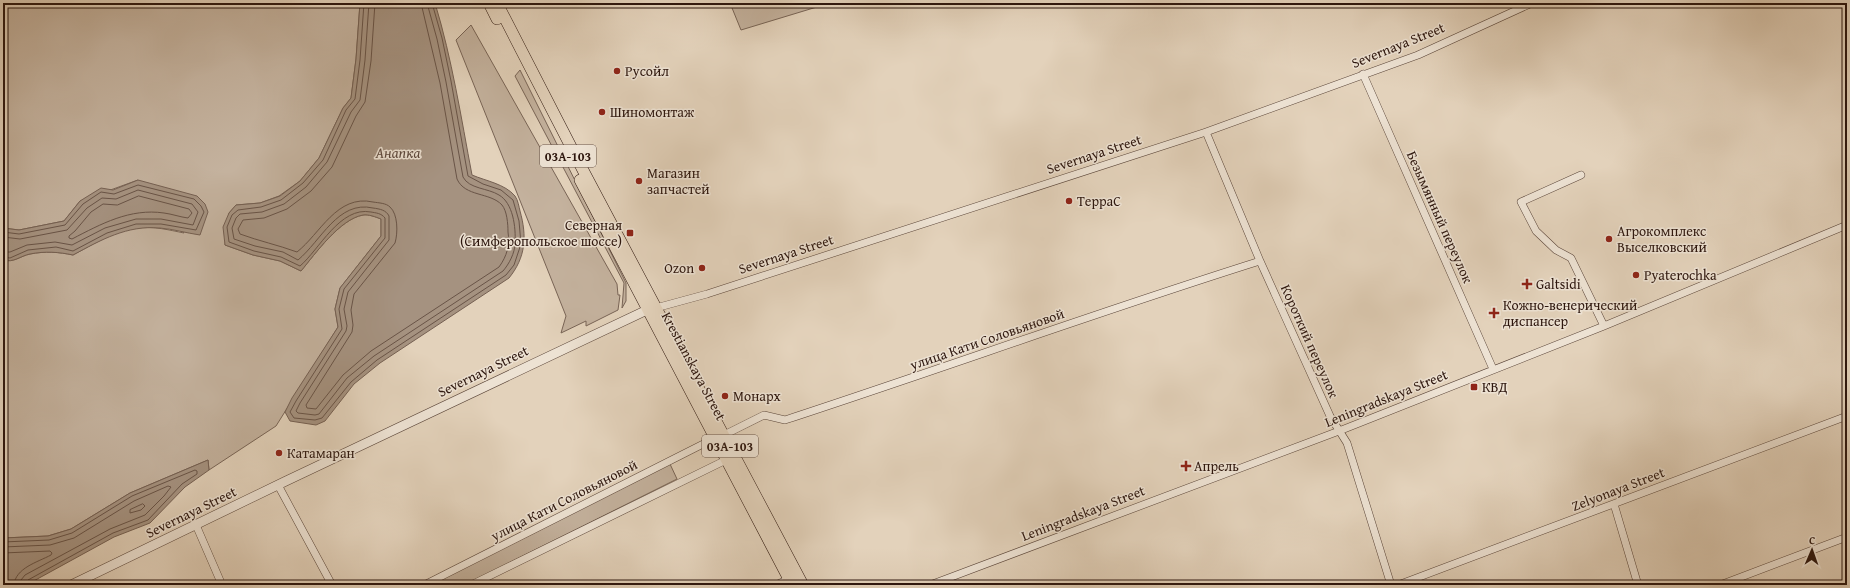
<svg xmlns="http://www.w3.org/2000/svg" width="1850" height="588" font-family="'Gentium Book Plus',serif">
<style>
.green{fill:#c4b29e;stroke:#786456}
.water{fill:#a59280;stroke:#756052}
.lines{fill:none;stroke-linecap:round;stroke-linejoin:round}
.shore{stroke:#695447;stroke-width:1}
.minor-casing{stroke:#5a4539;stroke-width:8}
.tertiary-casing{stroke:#5a4539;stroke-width:10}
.primary-casing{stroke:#2d160e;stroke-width:12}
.minor{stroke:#ede2d3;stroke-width:7}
.tertiary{stroke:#ede2d3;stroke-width:9}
.primary{stroke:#e3d2bb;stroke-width:11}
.poi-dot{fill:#8f2418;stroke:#ede2d3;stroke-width:1.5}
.labels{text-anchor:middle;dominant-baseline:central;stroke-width:3;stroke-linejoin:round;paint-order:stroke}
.shield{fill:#ede2d3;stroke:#675349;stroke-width:1}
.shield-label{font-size:13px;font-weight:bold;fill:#2d160e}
.street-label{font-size:14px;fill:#2d160e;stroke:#ede2d3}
.poi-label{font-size:14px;fill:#2d160e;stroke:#ede2d3;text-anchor:start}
.water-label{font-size:15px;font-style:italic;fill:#5d483c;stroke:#ede2d3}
</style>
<rect width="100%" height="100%" fill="#e3d2bb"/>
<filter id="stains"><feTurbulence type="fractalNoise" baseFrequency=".005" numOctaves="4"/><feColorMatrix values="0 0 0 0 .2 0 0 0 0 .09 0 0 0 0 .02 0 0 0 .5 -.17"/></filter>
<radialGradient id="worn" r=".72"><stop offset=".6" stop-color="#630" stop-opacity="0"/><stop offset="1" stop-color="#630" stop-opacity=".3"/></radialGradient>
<!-- green -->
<path class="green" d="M 3,3 L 360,3 L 356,59 L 351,98 L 343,108 L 319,158 L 300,181 L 279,196 L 260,203 L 236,205 L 229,213 L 225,245 L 253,255 L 280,261 L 301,271 C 315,254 340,219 363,215 C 368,214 376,217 381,219 L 381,236 L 340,288 L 335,309 L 338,327 L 276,426 L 209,470 L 208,460 L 130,493 L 71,529 L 48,536 L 3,538 L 3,260 C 14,263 20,256 30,254 C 45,251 59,252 73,255 C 92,245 117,229 138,228 C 154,226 169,230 184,233 L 138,180 L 80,201 L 64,221 L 19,230 L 3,228 Z
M 730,3 L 830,3 L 741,30 Z
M 471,25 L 617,284 L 618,295 L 620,295 L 618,310 L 586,326 L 586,321 L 561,333 L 566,316 L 456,40 Z
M 520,70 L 626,283 L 626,301 L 622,308 L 624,283 L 515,76 Z
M 670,464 L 677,479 L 465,585 L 430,585 Z"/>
<!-- water -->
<path class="water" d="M 360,3 L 435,3 C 452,59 461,117 472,175 C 486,181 505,184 515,196 C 518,200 519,207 520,211 C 527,236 526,257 509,278 L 380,363 L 354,384 L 325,421 L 316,425 L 290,421 L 285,412 L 292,398 L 338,327 L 335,309 L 340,288 L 381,236 L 381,219 C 376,217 368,214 363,215 C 340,219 315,254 301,271 L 280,261 L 253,255 L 225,245 L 223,227 L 229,213 L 236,205 L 260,203 L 280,196 L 300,181 L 319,158 L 343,108 L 351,98 L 356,59 Z
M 138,180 L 197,196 L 205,204 L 208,212 L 200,235 C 186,233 173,229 160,228 C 127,225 101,240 73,255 C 59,252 45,251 30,254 C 20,256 14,263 3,260 L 3,228 L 19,230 L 64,221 L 80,201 L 101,188 L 113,190 Z
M 208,460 L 209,470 L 185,487 L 150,523 L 114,537 L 30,583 L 24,585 L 3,585 L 3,538 L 48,536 L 71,529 L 130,493 Z"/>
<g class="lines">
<!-- shore -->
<path class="shore" d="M 364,3 L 360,60 L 355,99 L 346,110 L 323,160 L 303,183 L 281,200 L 261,207 L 238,210 L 232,215 L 227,227 L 229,242 L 254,251 L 281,257 L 300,266 C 319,250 340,206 371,212 C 376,213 381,213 385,218 L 385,238 L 344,289 L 339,309 L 342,329 L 296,401 L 290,412 L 294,418 L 315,420 L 322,418 L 351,382 L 377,360 L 506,275 L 514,265 L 521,244 L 519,221 L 513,200 L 501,190 L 483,184 L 468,176 L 451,81 L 442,38 L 432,3
M 369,3 L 365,60 L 360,100 L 351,112 L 327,162 L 306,187 L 284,204 L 262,212 L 240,214 L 236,218 L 232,228 L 234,239 L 255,246 L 283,252 L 298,260 C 321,241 338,200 373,208 C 380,209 386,210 389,216 L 389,240 L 348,292 L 344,309 L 347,326 L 346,331 L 300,403 L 296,411 L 298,413 L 315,415 L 319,414 L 347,378 L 374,356 L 503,271 C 509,264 515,253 515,243 C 516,227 513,203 499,195 C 488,188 469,189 463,177 L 446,82 L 437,39 L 427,3
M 375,3 L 371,61 L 365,102 L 356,116 L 332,167 L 311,191 L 287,209 L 264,218 L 243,220 L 238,229 L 240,234 C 259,241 278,245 297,252 C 320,234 337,194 373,202 C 379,203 386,203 390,207 C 398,214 398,233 395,243 L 354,294 L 351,310 L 353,325 L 352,332 L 306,405 L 307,408 L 316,409 L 343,375 L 371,351 L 499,267 C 507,256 510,245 508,232 C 508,224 507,211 502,205 C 490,192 465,197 457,179 L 440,83 L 421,3
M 139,196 L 189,209 L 192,213 L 188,218 C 180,217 172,214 164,213 C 130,208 101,224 72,239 L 69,238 L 69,236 L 75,231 L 91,212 L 103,204 L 117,205 Z
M 3,232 L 19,234 L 65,225 L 83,204 L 101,192 L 114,194 L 138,185 L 194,199 L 201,206 L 204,212 L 196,230 L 161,224 L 136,224 L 107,233 L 73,251 L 56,247 L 28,250 L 10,258 L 3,257
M 3,237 L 20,239 L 67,230 L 87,208 L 102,198 L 116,199 L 138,190 L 192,204 L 198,212 L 193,225 L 161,219 L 136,219 L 105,228 L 72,245 L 55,242 L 27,245 L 10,252 L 3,252
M 143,504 L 145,506 L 141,510 L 130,513 L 130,510 Z
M 3,542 L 49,540 L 72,533 L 132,496 L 195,470 L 197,471 L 197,474 L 182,484 L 148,520 L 113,533 L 28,580 L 26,585
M 3,547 L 50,545 L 74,538 L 134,501 L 168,486 L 171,487 L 164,496 L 145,515 L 110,529 L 25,575 L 21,580 L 21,585
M 3,553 L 50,551 L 52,553 L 51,555 C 38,562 15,568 14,585"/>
<defs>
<path id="minor" d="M 1363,74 L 1493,369
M 1206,132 L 1260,261 L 1330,416 L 1347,443 L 1391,585
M 1581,175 L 1521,202 L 1536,231 L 1556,250 L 1571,258 L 1604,326
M 652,309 L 707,294 L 1206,132 L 1418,55 L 1532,3
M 724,435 L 764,415 L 785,420 C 944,368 1101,311 1260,261
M 278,485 L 332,585
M 1614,504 L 1638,585
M 196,525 L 222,585
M 424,585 L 715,438
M 471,585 L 726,460
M 776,585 L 789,579
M 930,585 L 1339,431 L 1604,326 L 1847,225
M 1398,585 L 1847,416
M 1720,585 L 1847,537"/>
<path id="tertiary" d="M 71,585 L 286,481 L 647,310"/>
<path id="primary" d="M 489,3 L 497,19
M 497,3 L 585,174 L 803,585
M 580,180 L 792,585"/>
</defs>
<!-- minor casing -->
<use href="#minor" class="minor-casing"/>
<!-- tertiary casing -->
<use href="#tertiary" class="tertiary-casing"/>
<!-- primary casing -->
<use href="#primary" class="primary-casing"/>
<!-- minor -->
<use href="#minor" class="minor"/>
<!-- tertiary -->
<use href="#tertiary" class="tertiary"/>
<!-- primary -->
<use href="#primary" class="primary"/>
</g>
<!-- markers -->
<g class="poi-dot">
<circle cx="617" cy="71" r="4"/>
<circle cx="602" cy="112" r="4"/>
<circle cx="639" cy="181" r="4"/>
<circle cx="1069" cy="201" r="4"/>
<rect x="626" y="229" width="8" height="8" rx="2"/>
<circle cx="1609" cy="239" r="4"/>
<circle cx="702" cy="268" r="4"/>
<circle cx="1636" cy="275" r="4"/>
<path d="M1525 278h4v4h4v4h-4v4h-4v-4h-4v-4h4z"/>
<path d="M1492 307h4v4h4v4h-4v4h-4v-4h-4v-4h4z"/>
<rect x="1470" y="383" width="8" height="8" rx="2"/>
<circle cx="725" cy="396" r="4"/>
<circle cx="279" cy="453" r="4"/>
<path d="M1184 460h4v4h4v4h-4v4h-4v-4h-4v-4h4z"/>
</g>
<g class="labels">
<!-- shield labels -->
<g class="shield">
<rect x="540" y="145" width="56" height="22" rx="3"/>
<rect x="702" y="435" width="56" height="22" rx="3"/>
</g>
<g class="shield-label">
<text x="568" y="156">03А-103</text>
<text x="730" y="446">03А-103</text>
</g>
<!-- street labels -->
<g class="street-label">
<text transform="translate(1398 45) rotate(-22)">Severnaya Street</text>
<text transform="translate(1094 154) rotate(-18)">Severnaya Street</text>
<text transform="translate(1440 217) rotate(66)">Безымянный переулок</text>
<text transform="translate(786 254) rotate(-18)">Severnaya Street</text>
<text transform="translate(987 339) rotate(-19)">улица Кати Соловьяновой</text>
<text transform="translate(1310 341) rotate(66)">Короткий переулок</text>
<text transform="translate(694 366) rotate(62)">Krestianskaya Street</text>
<text transform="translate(483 371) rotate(-26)">Severnaya Street</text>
<text transform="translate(1386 398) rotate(-22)">Leningradskaya Street</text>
<text transform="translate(1618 489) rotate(-21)">Zelyonaya Street</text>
<text transform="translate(564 500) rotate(-27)">улица Кати Соловьяновой</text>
<text transform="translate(191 512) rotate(-26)">Severnaya Street</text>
<text transform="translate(1083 513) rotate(-21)">Leningradskaya Street</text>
</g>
<!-- poi labels -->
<g class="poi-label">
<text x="625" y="71">Русойл</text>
<text x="610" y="112">Шиномонтаж</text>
<text x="647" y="173">Магазин<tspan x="647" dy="16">запчастей</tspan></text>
<text x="1077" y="201">ТерраС</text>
<text x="622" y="225" text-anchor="end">Северная<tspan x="622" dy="16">(Симферопольское шоссе)</tspan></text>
<text x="1617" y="231">Агрокомплекс<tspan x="1617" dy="16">Выселковский</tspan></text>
<text x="694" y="268" text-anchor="end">Ozon</text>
<text x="1644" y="275">Pyaterochka</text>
<text x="1536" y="284">Galtsidi</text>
<text x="1503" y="305">Кожно-венерический<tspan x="1503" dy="16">диспансер</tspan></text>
<text x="1482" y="387">КВД</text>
<text x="733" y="396">Монарх</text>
<text x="287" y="453">Катамаран</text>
<text x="1194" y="466">Апрель</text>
</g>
<!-- water labels -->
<g class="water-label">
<text x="398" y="152">Анапка</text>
</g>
</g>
<!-- margin -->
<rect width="1850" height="588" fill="none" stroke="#e3d2bb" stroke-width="16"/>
<rect x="4" y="4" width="1842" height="580" fill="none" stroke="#2d160e" stroke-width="2"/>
<rect x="8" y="8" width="1834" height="572" fill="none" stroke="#2d160e"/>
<!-- north arrow -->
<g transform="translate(1812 550) rotate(2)" stroke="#ede2d3" stroke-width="3" paint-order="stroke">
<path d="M0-3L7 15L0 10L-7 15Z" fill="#2d160e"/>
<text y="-6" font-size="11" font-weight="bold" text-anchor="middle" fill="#2d160e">С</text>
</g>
<rect width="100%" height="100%" filter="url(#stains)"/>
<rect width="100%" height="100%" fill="url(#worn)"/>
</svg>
